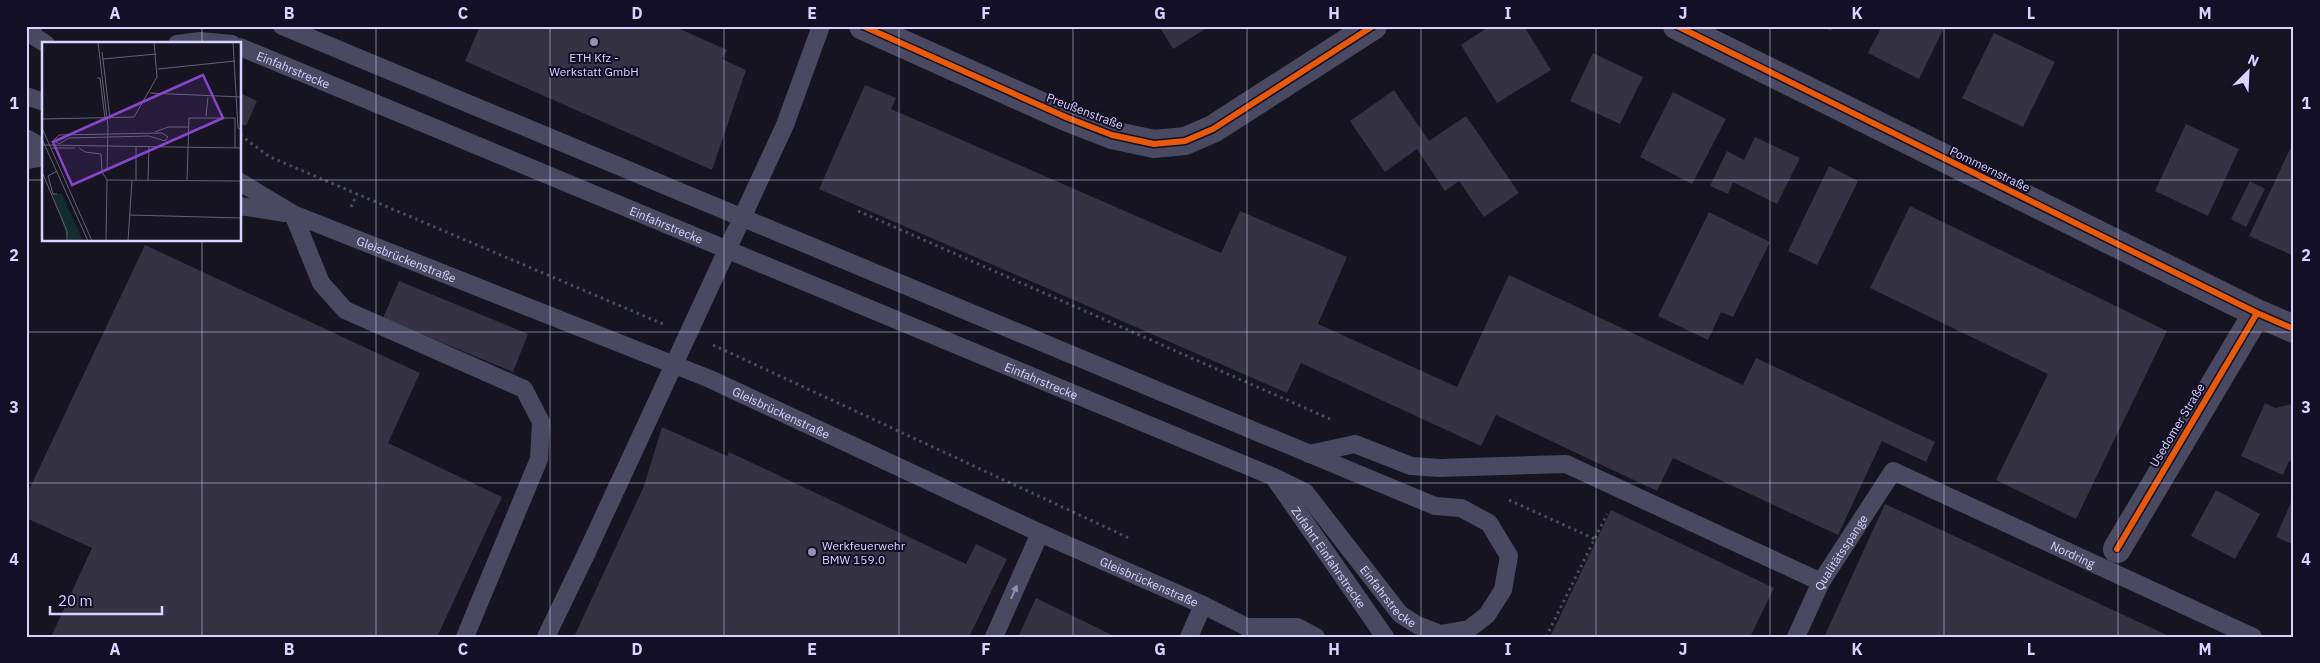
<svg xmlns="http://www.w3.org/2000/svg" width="2320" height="663" font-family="'IBM Plex Sans',sans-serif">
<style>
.building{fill:#343243}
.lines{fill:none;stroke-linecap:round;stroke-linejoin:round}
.path{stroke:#44505f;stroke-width:3;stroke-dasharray:2.5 4;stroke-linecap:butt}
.service{stroke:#4a4962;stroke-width:18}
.minor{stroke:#4a4962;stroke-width:28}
.service-bridge{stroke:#4a4962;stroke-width:18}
.cycleway-casing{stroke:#130f26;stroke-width:9}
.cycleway{stroke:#e8590c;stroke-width:6}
.oneway{fill:#928eb0}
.grid{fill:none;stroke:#d9d4ff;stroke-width:1;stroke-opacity:0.55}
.poi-dot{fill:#9591b1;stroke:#130f26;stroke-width:2}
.labels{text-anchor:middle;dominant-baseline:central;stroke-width:4;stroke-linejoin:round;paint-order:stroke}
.poi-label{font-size:12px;fill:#d9d4ff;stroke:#130f26}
.street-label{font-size:12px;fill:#d9d4ff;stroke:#130f26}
.inset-road{fill:none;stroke:#64617a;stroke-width:1}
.view{fill:#8945c9;fill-opacity:0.15;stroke:#8945c9;stroke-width:2.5}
.inset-edge{fill:none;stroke:#d9d4ff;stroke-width:2.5}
.neatline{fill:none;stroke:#d9d4ff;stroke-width:2}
.grid-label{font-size:16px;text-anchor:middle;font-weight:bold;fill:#d9d4ff}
</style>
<rect width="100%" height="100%" fill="#161421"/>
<!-- building -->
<path class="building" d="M 480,26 L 673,26 L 727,50 L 722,59 L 746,70 L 712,170 L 465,61 Z
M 1159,26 L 1210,26 L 1173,49 Z
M 1490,26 L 1524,26 L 1551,70 L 1497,103 L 1461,45 Z
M 1821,26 L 1833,26 L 1831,31 Z
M 1882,26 L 1945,26 L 1919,79 L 1868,53 Z
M 1994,33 L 2055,62 L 2023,127 L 1962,98 Z
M 1593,53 L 1643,77 L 1620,124 L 1570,101 Z
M 865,85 L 896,98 L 891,109 L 1221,253 L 1240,211 L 1347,257 L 1318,324 L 1457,387 L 1509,275 L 1743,385 L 1756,358 L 1935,442 L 1926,462 L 1882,441 L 1838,535 L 1673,458 L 1657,491 L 1496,415 L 1481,446 L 1301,363 L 1287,393 L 819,189 Z
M 1394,90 L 1429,141 L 1466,116 L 1519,193 L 1484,217 L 1459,181 L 1445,191 L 1417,149 L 1385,172 L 1350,121 Z
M 1673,92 L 1726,119 L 1692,184 L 1640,157 Z
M 240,93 L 257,101 L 246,126 L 240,123 Z
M 2186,124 L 2239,149 L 2208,216 L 2155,191 Z
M 1755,137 L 1800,158 L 1777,204 L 1733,182 L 1728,194 L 1710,186 L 1727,151 L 1744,160 Z
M 2290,149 L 2294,151 L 2294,256 L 2249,236 Z
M 1829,166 L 1858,181 L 1817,265 L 1788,251 Z
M 2250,181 L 2265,189 L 2246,227 L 2231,219 Z
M 1910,206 L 2167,331 L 2076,519 L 1996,480 L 2048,374 L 1870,288 Z
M 1709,212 L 1770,242 L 1733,317 L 1721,312 L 1708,340 L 1658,316 Z
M 145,245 L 420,373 L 388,443 L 502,497 L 437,637 L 51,637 L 92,548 L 26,518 L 26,496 Z
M 399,281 L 528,334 L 513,372 L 383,318 Z
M 2294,397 L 2294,460 L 2289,461 L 2283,475 L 2241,456 L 2265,403 L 2275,408 L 2291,404 Z
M 662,427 L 727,456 L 729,452 L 966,564 L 976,544 L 1007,559 L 969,637 L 574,637 L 644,486 Z
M 2216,490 L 2260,514 L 2235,559 L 2191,536 Z
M 2291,502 L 2294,503 L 2294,545 L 2276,537 Z
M 1885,504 L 1952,535 L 2171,637 L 1824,637 Z
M 1611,510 L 1774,588 L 1750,637 L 1550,637 Z
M 1036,598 L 1116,637 L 1018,637 Z"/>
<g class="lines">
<!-- path -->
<path class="path" d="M 240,135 L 270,157 L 663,324
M 351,207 L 357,194
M 858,211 L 1330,419
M 713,345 L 1129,538
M 1509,500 L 1595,539
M 1546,637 L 1607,514"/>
<!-- service -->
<g class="service">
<path d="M 30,26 L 35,37 L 46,44"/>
<path d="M 177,44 L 200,41 L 232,44"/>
<path id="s1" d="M 240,47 L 1274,477 L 1305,492 L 1400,614 L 1417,625 L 1440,634 L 1469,629 L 1487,615 L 1503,590 L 1509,556 L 1489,523 L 1461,508 L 1435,506 L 282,26"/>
<path d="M 26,96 L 44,102"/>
<path d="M 26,138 L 44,148"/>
<path d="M 26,160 L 44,157"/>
<path id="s2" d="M 240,182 L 293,214 L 710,379 L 1040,533 L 1203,605 L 1247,627 L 1256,637"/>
<path d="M 240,206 L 285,213"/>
<path d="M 293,214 L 321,283 L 345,310 L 524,389 L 541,422 L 539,459 L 465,637"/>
<path d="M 1309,454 L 1355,444 L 1411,466 L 1439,468 L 1566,464 L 1821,582"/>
<path id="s3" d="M 1275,479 L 1385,637"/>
<path d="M 1247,627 L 1297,627 L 1316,637"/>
<path d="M 546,637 L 587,552"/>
<path d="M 994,637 L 1040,533"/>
<path d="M 1189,637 L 1203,605"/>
<path id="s4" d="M 1796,637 L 1821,582 L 1893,471 L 2253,637"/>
</g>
<!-- minor -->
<path class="minor" d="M 863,26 L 1068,118 L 1112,135 L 1154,144 L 1185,141 L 1213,129 L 1373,26
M 1677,26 L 2257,313 L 2294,329
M 2117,549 L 2257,313"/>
<!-- service-bridge -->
<path class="service-bridge" d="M 587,552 L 785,125 L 821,26"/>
<defs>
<path id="cycleway" d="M 863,26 L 1068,118 L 1112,135 L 1154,144 L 1185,141 L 1213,129 L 1373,26
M 1677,26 L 2257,313 L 2294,329
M 2117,549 L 2257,313"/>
</defs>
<!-- cycleway casing -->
<use href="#cycleway" class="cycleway-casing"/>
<!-- cycleway -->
<use href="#cycleway" class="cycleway"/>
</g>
<!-- one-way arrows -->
<defs><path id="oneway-solid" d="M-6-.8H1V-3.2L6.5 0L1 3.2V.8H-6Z" transform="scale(1.25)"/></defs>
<use class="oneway" href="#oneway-solid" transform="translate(1014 592) rotate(-66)"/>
<!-- grid -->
<path class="grid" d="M 202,26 L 202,44M 376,26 L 376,637M 550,26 L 550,637M 724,26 L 724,637M 899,26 L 899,637M 1073,26 L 1073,637M 1247,26 L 1247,637M 1421,26 L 1421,637M 1596,26 L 1596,637M 1770,26 L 1770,637M 1944,26 L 1944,637M 2118,26 L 2118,637M 26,180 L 44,180M 240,180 L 2294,180M 202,240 L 202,637M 26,332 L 2294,332M 26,483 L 2294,483"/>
<!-- markers -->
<g class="poi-dot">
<circle cx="594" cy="42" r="5"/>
<circle cx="812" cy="552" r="5"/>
</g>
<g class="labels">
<!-- poi labels -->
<g class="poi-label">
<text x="594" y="57">ETH Kfz -<tspan x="594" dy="14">Werkstatt GmbH</tspan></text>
<text x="822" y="545" text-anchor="start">Werkfeuerwehr<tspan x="822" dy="14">BMW 159.0</tspan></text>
</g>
<!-- street labels -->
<g class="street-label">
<text stroke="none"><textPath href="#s1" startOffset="58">Einfahrstrecke</textPath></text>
<text transform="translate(1085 111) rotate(21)">Preußenstraße</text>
<text transform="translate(1990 169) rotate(26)">Pommernstraße</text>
<text stroke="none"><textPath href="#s1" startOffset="462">Einfahrstrecke</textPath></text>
<text stroke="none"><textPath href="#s2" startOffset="184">Gleisbrückenstraße</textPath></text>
<text stroke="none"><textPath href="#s1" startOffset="868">Einfahrstrecke</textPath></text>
<text stroke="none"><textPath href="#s2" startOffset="589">Gleisbrückenstraße</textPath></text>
<text transform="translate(2177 425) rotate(-59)">Usedomer Straße</text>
<text stroke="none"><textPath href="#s4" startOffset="96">Qualitätsspange</textPath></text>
<text stroke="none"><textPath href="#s4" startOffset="391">Nordring</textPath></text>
<text stroke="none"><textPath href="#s3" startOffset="95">Zufahrt Einfahrstrecke</textPath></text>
<text stroke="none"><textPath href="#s2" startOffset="994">Gleisbrückenstraße</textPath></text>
<text stroke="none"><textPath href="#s1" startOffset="1288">Einfahrstrecke</textPath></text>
</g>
</g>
<!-- overview -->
<g transform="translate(42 42)">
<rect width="199" height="199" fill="#161421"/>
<path d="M 11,152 L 20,152 L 41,199 L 26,199 Z" fill="#132c2d"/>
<path class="inset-road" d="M 56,0 L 66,85 L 65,129M 191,0 L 196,86 L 199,88M 60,10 L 61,17 L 114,12M 61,17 L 68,77M 116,27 L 193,19M 55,36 L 58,36 L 63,77M 108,51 L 199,55M 164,74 L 166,55M 0,77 L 92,75 L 115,35 L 112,0M 0,86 L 50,199M 113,90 L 126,85 L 146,85M 120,91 L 126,95 L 123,99 L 107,94 L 27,96 L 17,102 L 12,98 L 17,93 ZM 0,97 L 46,199M 0,103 L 199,106M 10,106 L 33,106M 37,106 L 43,110 L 59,112 L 60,130 L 65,138M 15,129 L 6,134 L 11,152 L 15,152M 0,130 L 25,189 L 25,199M 65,138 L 199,139M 94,138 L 94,104M 106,138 L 107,104M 145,139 L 147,76 L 193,76 L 193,106M 88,173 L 199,176M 64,199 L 65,138M 86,199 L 90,138"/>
<path class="view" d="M 161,33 L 181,76 L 30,143 L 11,100 Z"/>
<rect width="199" height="199" class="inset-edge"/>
</g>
<!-- border -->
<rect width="2320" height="663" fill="none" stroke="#130f26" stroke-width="55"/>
<!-- north arrow -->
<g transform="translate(2248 72) rotate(24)" stroke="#130f26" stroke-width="4" paint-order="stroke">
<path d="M0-4L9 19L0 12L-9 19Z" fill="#d9d4ff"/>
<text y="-8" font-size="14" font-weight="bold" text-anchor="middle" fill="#d9d4ff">N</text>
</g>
<!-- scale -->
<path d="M50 606v8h112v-8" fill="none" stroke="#d9d4ff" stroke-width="2.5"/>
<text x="58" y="606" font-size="15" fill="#d9d4ff" stroke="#130f26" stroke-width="4" paint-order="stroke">20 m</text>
<rect x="28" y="28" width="2264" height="608" class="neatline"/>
<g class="grid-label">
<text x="115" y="19">A</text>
<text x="289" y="19">B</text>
<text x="463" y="19">C</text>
<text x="637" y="19">D</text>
<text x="812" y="19">E</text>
<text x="986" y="19">F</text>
<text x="1160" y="19">G</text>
<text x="1334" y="19">H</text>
<text x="1508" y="19">I</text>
<text x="1683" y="19">J</text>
<text x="1857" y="19">K</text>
<text x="2031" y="19">L</text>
<text x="2205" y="19">M</text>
<text x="14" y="109">1</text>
<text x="2306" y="109">1</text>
<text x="14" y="261">2</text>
<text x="2306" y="261">2</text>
<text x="14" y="413">3</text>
<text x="2306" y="413">3</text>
<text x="14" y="565">4</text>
<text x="2306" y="565">4</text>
<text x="115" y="655">A</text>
<text x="289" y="655">B</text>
<text x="463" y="655">C</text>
<text x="637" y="655">D</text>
<text x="812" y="655">E</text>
<text x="986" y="655">F</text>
<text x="1160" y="655">G</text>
<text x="1334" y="655">H</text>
<text x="1508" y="655">I</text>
<text x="1683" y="655">J</text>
<text x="1857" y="655">K</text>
<text x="2031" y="655">L</text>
<text x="2205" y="655">M</text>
</g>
</svg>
